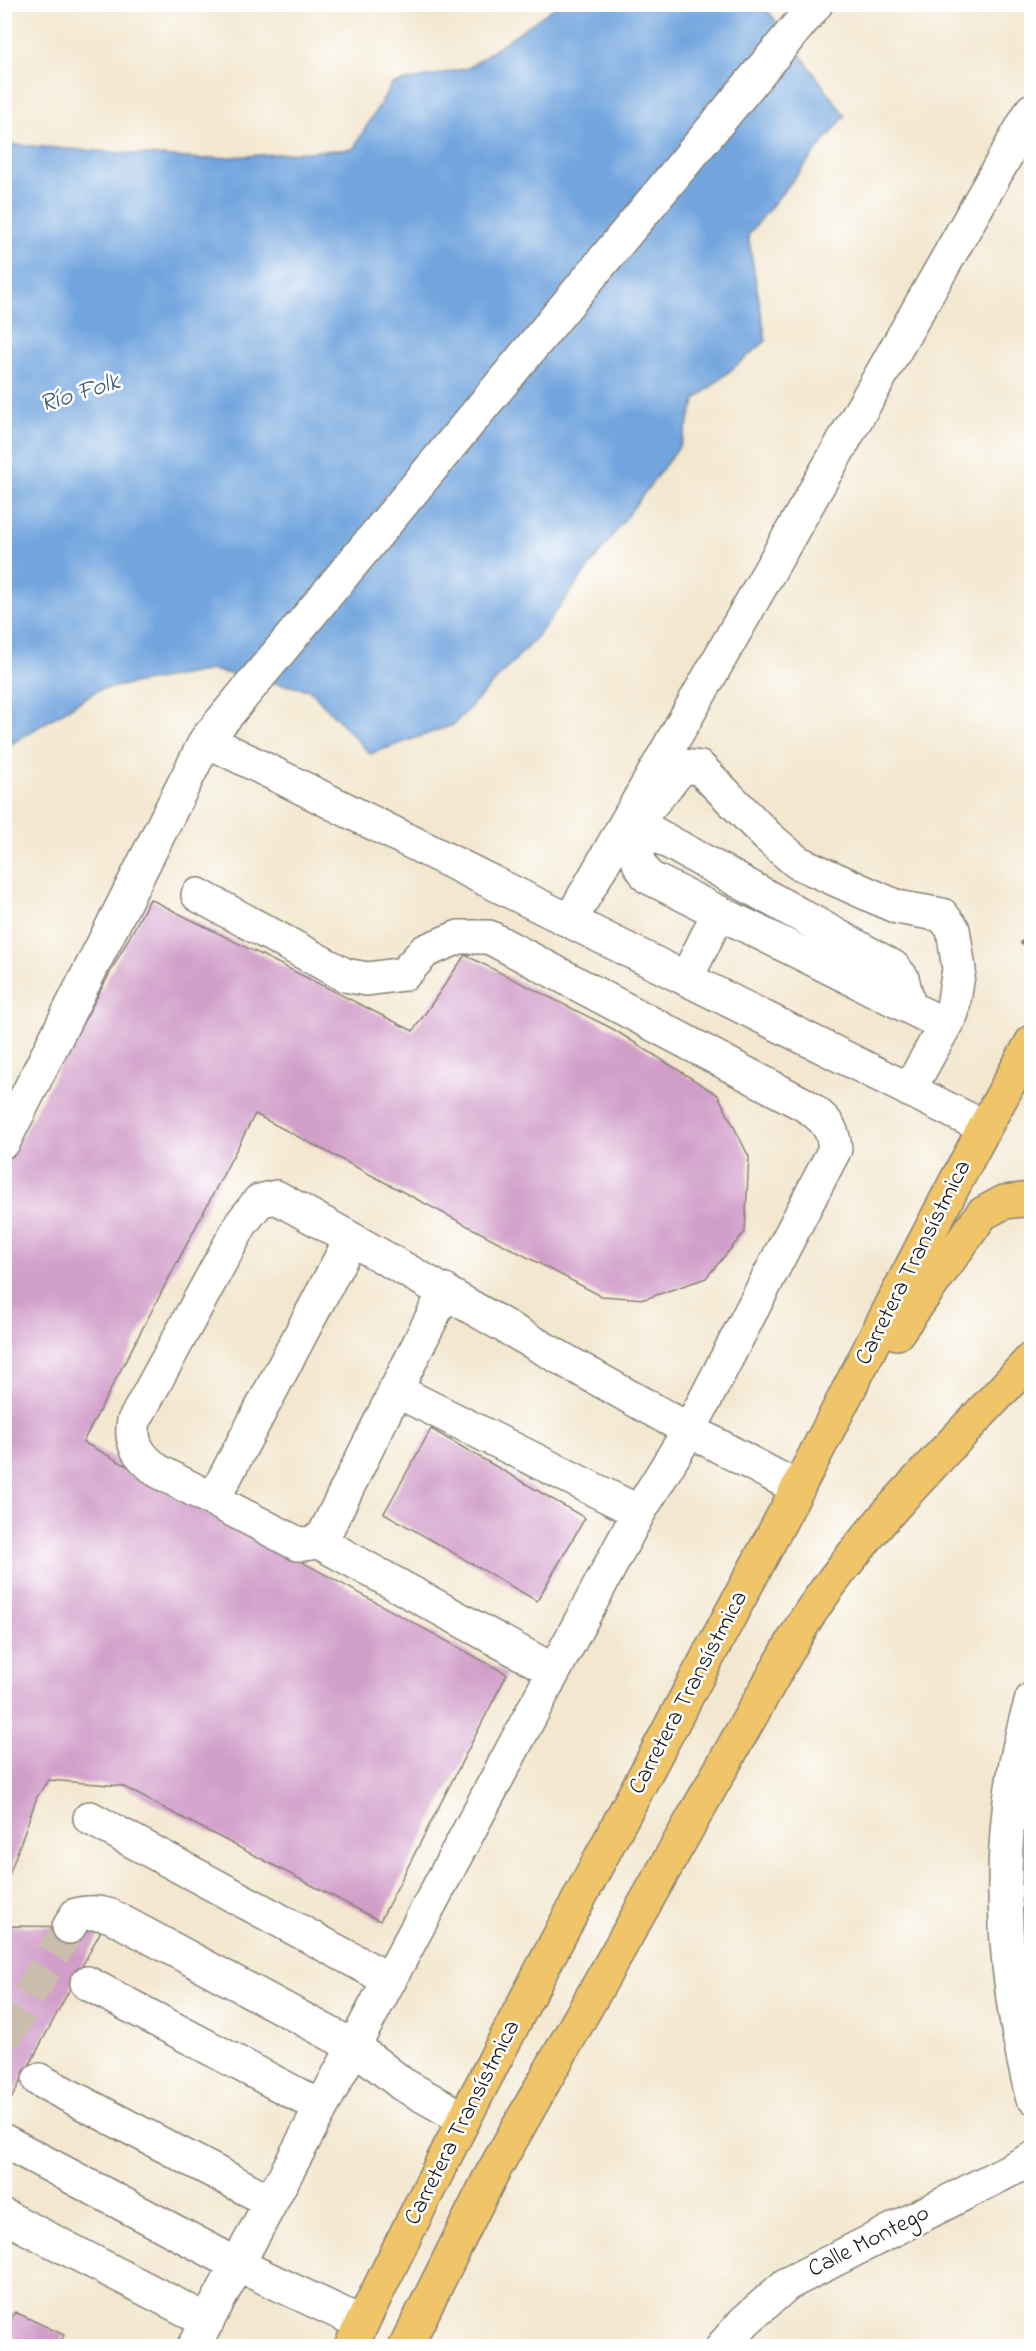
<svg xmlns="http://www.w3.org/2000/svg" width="1036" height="2351" font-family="'Indie Flower',sans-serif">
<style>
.water{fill:#72a5de;stroke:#47607d;stroke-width:1.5}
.building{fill:#d19dc9}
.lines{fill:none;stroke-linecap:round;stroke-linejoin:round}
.minor-tunnel{stroke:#c8beab;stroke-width:33;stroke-dasharray:33 16;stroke-linecap:butt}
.minor-casing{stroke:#888276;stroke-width:36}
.major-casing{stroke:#888276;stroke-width:36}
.path{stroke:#888276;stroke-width:4;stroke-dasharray:4.5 4.5;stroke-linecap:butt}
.minor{stroke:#fff;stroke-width:33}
.major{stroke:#f0c469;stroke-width:33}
.labels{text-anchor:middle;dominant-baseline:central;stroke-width:5;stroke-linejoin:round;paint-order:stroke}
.street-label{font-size:24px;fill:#1c1c1c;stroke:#fff}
.water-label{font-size:26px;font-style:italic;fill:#435a73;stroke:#fff}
</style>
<rect width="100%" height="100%" fill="#fff"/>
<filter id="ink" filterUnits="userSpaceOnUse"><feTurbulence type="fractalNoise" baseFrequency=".0167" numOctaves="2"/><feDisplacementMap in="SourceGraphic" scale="12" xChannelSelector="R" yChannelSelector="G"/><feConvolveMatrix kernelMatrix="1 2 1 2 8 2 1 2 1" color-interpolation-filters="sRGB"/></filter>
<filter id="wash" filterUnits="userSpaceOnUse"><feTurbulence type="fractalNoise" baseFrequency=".008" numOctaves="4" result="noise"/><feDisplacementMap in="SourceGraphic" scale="24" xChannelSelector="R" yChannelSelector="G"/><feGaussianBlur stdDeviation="1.35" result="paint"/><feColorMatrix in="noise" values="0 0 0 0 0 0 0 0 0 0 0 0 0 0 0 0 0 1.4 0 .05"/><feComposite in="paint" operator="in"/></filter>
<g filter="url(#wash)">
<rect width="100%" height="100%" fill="#f3e7cf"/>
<!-- water -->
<path class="water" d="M 558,5 L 764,5 L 845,116 L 748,235 L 766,341 L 696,399 L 681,444 L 536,638 L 453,725 L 370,754 L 310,690 L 211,670 L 98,690 L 5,748 L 5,144 L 200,159 L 353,149 L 392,84 L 468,68 Z"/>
<g id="blocks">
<!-- building -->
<path class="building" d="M 150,899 L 413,1031 L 465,955 L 613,1029 L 718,1095 L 749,1157 L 745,1232 L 706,1278 L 645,1299 L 601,1296 L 255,1114 L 83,1442 L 507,1674 L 380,1921 L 122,1786 L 48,1780 L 37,1797 L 4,1889 L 4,1169 Z
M 431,1429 L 585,1518 L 537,1601 L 384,1513 Z
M 4,1926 L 103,1927 L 8,2105 L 4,2099 Z
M 15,2312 L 64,2335 L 58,2346 L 4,2346 L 4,2329 Z"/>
</g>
</g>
<g filter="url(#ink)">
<use href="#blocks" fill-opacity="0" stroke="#888276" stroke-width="1.5"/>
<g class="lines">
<!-- minor-tunnel -->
<path class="minor-tunnel" d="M 4,2039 L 69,1927"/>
<defs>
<path id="minor" d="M 206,740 L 816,4
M 635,823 L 893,967 L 902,978 L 909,1006
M 570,921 L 1032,110
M 686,979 L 719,912
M 909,1090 L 952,1013 L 959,969 L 953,929 L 942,915 L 897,907 L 797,862 L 767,836 L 700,768 L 683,766 L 635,823 L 639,863 L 648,877 L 945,1025
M 4,1141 L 206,740 L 984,1127
M 445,1291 L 324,1535 C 315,1543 310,1544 298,1544 L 158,1471 C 140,1457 129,1444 134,1421 L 241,1224 L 259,1201 L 276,1197 C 450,1293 621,1396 798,1488
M 395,1390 L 639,1512
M 213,1500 L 351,1239
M 317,1541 L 554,1671
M 1032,1699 C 992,1826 1000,1968 1032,2096
M 90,1818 L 390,1980
M 69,1927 L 76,1915 C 89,1911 99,1912 111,1916 L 355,2047 L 402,2084 L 463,2118
M 87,1983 L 321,2107
M 39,2080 L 270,2201
M 4,2141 L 238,2265 L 362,2323
M 4,2216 L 208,2321
M 194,2346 L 639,1512 L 690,1429 L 835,1149 C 833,1126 824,1118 805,1105 L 489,937 L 459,937 L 425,951 L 404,974 L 367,979 L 345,975 L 198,895
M 723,2346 L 745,2321 L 787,2284 L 1032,2159"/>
<path id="major" d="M 897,1333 L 982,1214 L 1004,1202 L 1032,1199
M 351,2346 C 486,2067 635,1794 781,1520 C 865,1361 943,1199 1032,1042
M 406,2346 L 489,2179 L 804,1622 C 867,1525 954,1444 1032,1358"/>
</defs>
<!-- minor casing -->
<use href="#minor" class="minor-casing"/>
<!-- major casing -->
<use href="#major" class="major-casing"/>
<!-- path -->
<path class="path" d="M 1032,925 L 1022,943 L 1032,950"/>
<!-- minor -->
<use href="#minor" class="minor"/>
<!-- major -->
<use href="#major" class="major"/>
</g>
</g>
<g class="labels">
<!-- street labels -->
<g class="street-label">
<text transform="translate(914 1263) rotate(-63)">Carretera Transístmica</text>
<text transform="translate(689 1693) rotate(-62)">Carretera Transístmica</text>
<text transform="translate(463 2123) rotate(-63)">Carretera Transístmica</text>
<text transform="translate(869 2242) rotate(-27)">Calle Montego</text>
</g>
<!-- water labels -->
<g class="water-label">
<text transform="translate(80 394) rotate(-17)">Río Folk</text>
</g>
</g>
<!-- margin -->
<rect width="1036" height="2351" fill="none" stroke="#fff" stroke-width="24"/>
</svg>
